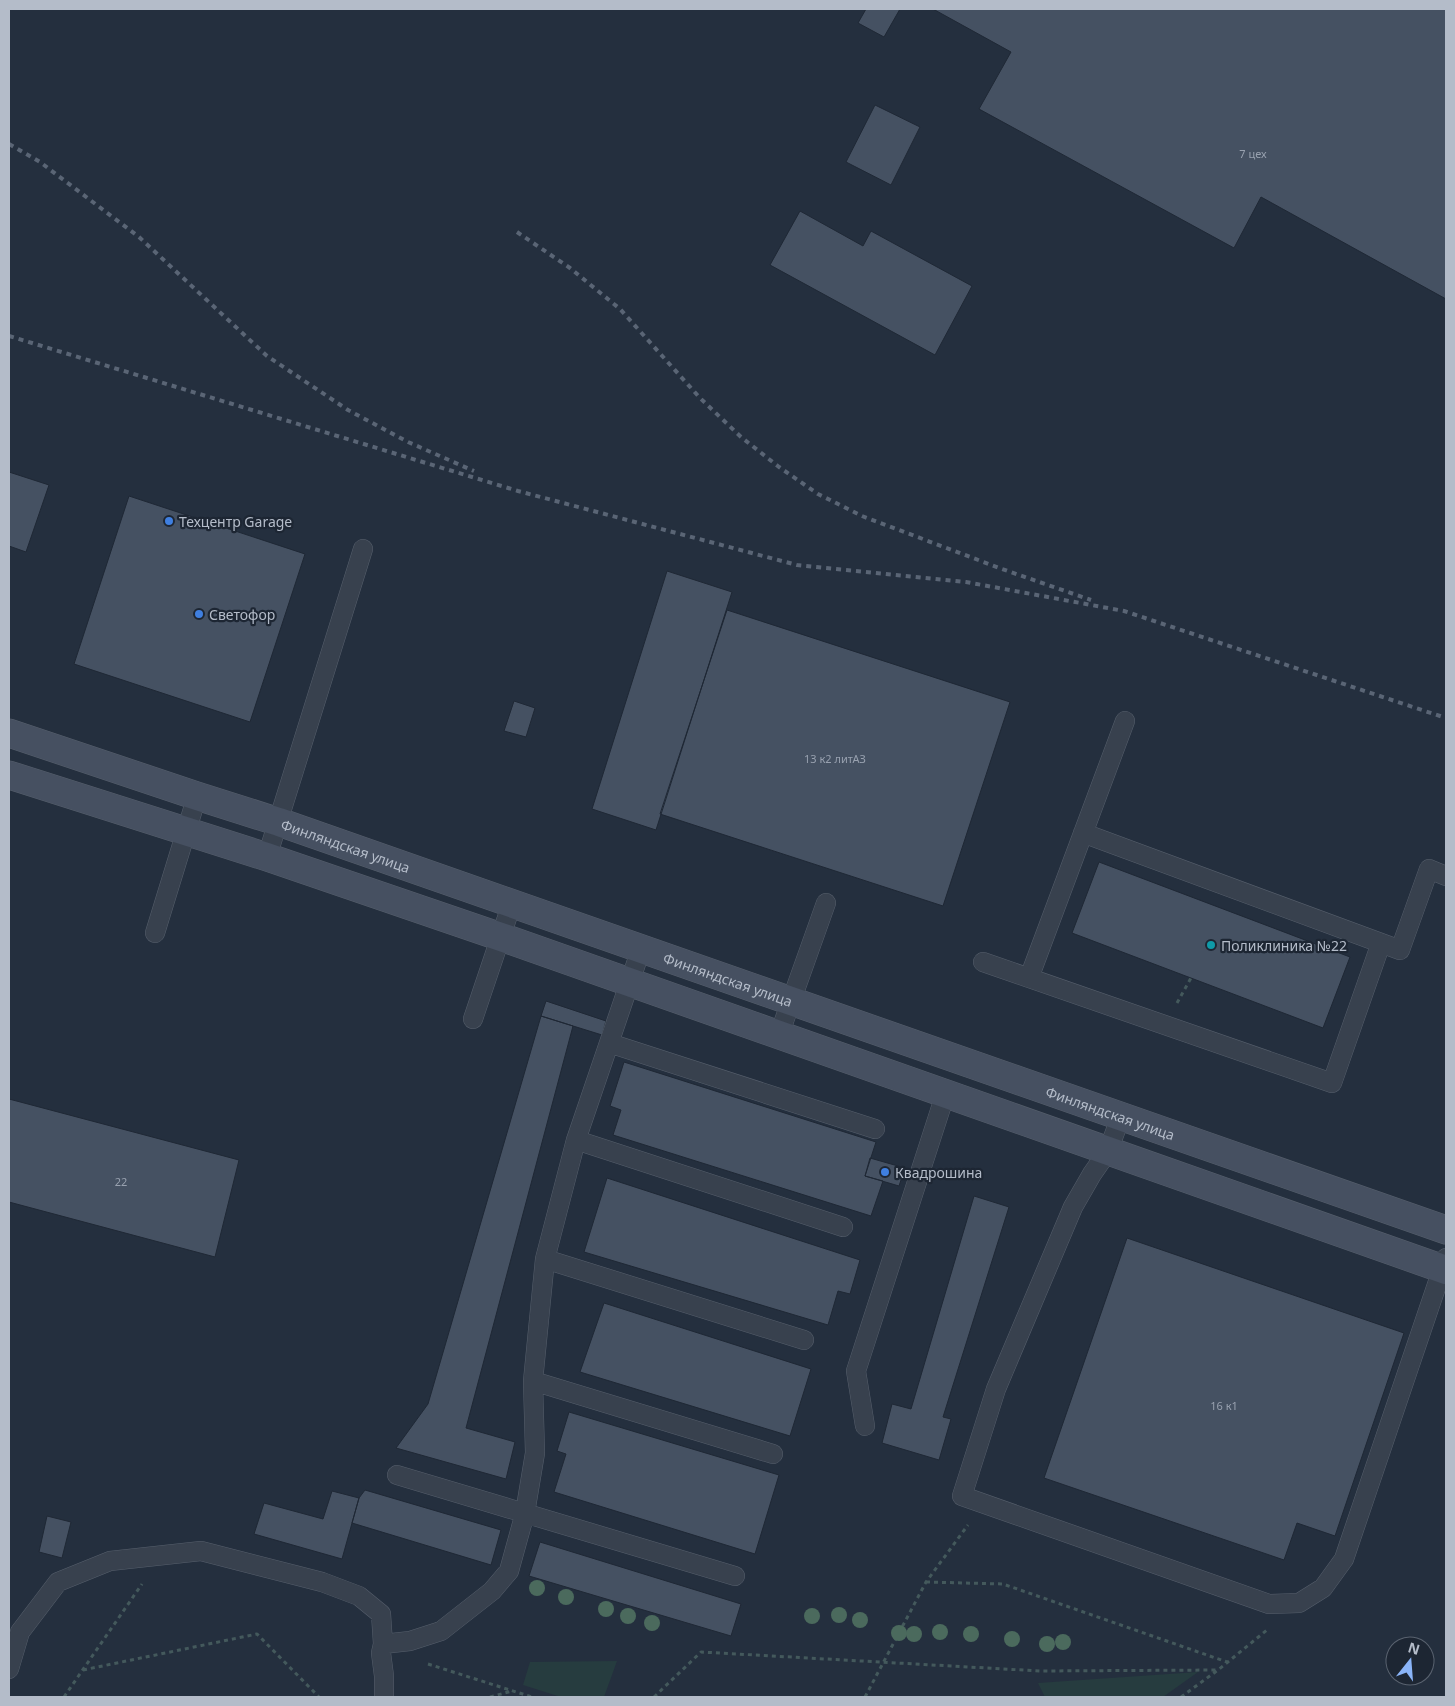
<svg xmlns="http://www.w3.org/2000/svg" width="1455" height="1706" font-family="'Noto Sans',sans-serif">
<style>
.green{fill:#263c3f}
.building{fill:#455162;stroke:#1f2835}
.lines{fill:none;stroke-linecap:round;stroke-linejoin:round}
.lane-casing{stroke:#565f6c;stroke-width:20}
.secondary-casing{stroke:#565f6c;stroke-width:29}
.path{stroke:#44595c;stroke-width:3;stroke-dasharray:4 4;stroke-linecap:butt}
.lane{stroke:#38414e;stroke-width:19}
.secondary{stroke:#465061;stroke-width:28}
.rail{stroke:#5a6575;stroke-width:4;stroke-dasharray:5 5;stroke-linecap:butt}
.tree{fill:#4b6a5d}
.shop-dot{fill:#3f7fe0;stroke:#1d2633;stroke-width:2}
.culture-dot{fill:#0f9aa8;stroke:#1d2633;stroke-width:2}
.labels{text-anchor:middle;dominant-baseline:central;stroke-width:4.5;stroke-linejoin:round;paint-order:stroke}
.number-label{font-size:11px;fill:#98a1af}
.poi-label{font-size:14px;fill:#b4bcc9;stroke:#1d2633;text-anchor:start}
.street-label{font-size:14px;fill:#b4bcc9;stroke:#1d2633}
</style>
<rect width="100%" height="100%" fill="#242f3e"/>
<!-- green -->
<path class="green" d="M 617,1661 L 604,1697 L 561,1697 L 523,1685 L 530,1662 Z
M 1198,1672 L 1163,1697 L 1045,1697 L 1038,1683 Z"/>
<!-- building -->
<path class="building" d="M 866,9 L 900,9 L 884,37 L 858,23 Z
M 933,9 L 1446,9 L 1446,299 L 1261,197 L 1234,248 L 979,109 L 1011,52 Z
M 875,105 L 920,127 L 891,185 L 846,162 Z
M 800,211 L 863,246 L 871,231 L 972,286 L 935,355 L 770,265 Z
M 9,472 L 49,485 L 26,552 L 9,546 Z
M 129,496 L 305,554 L 250,722 L 74,664 Z
M 667,571 L 732,592 L 656,830 L 592,809 Z
M 727,610 L 1010,702 L 943,906 L 660,814 Z
M 514,701 L 535,708 L 526,737 L 504,731 Z
M 1099,862 L 1350,957 L 1323,1028 L 1072,933 Z
M 546,1001 L 606,1021 L 602,1035 L 541,1016 Z
M 541,1016 L 573,1026 L 466,1428 L 515,1442 L 506,1479 L 396,1448 L 428,1404 Z
M 624,1062 L 876,1142 L 865,1176 L 883,1181 L 871,1216 L 613,1135 L 621,1110 L 610,1106 Z
M 9,1099 L 239,1160 L 215,1257 L 9,1202 Z
M 870,1158 L 905,1168 L 899,1186 L 865,1176 Z
M 607,1178 L 860,1260 L 850,1294 L 838,1291 L 828,1325 L 584,1252 Z
M 974,1196 L 1009,1207 L 943,1417 L 951,1419 L 939,1460 L 882,1443 L 892,1404 L 911,1409 Z
M 1127,1238 L 1404,1333 L 1335,1536 L 1297,1523 L 1284,1560 L 1044,1478 Z
M 604,1303 L 811,1369 L 790,1436 L 580,1372 Z
M 569,1412 L 779,1475 L 755,1554 L 554,1492 L 566,1454 L 557,1451 Z
M 365,1490 L 501,1530 L 491,1565 L 352,1523 L 359,1498 Z
M 332,1491 L 359,1498 L 342,1559 L 254,1534 L 264,1503 L 323,1519 Z
M 47,1516 L 71,1522 L 62,1558 L 39,1552 Z
M 540,1542 L 741,1604 L 731,1636 L 529,1576 Z"/>
<g class="lines">
<defs>
<path id="lane" d="M 1083,833 L 1400,950 L 1429,869 L 1446,876
M 267,857 L 363,549
M 155,933 L 197,796
M 983,962 L 1332,1083 L 1381,943
M 1029,978 L 1125,721
M 473,1019 L 512,903
M 779,1035 L 826,903
M 609,1043 L 875,1129
M 1121,1116 L 1108,1151 L 1092,1174 L 1073,1207 L 996,1389 L 962,1496 L 1269,1604 L 1299,1603 L 1323,1588 L 1344,1559 L 1446,1258
M 576,1140 L 843,1227
M 545,1259 L 804,1340
M 533,1381 L 773,1454
M 865,1426 L 856,1371 L 946,1092
M 397,1475 L 735,1576
M 383,1644 L 410,1641 L 441,1631 L 492,1591 L 509,1571 L 525,1513 L 535,1453 L 533,1381 L 545,1259 L 576,1140 L 641,949
M 9,1669 L 20,1632 L 58,1582 L 110,1561 L 201,1551 L 322,1582 L 359,1596 L 381,1614 L 383,1644 L 381,1653 L 384,1676 L 384,1697"/>
<g id="secondary">
<path id="s1" d="M 9,733 L 197,796 L 279,822 L 1446,1230"/>
<path d="M 9,775 L 267,857 L 501,937 L 1446,1270"/>
</g>
</defs>
<!-- lane casing -->
<use href="#lane" class="lane-casing"/>
<!-- secondary casing -->
<use href="#secondary" class="secondary-casing"/>
<!-- path -->
<path class="path" d="M 1177,1003 L 1191,978
M 926,1582 L 1003,1584 L 1227,1662
M 428,1664 L 532,1697
M 83,1670 L 257,1634 L 319,1697
M 64,1697 L 142,1584
M 490,1697 L 512,1691
M 654,1697 L 701,1652 L 1040,1671 L 1218,1670
M 865,1697 L 926,1582 L 968,1525
M 1181,1697 L 1218,1670 L 1267,1630"/>
<!-- lane -->
<use href="#lane" class="lane"/>
<!-- secondary -->
<use href="#secondary" class="secondary"/>
<!-- rail -->
<path class="rail" d="M 9,144 L 40,162 L 139,237 L 267,356 L 348,410 L 408,442 L 474,471
M 517,232 L 570,268 L 620,309 L 700,398 L 741,437 L 779,467 L 818,494 L 862,516 L 1002,569 L 1091,600
M 9,336 L 518,491 L 797,565 L 966,582 L 1124,611 L 1446,718"/>
</g>
<!-- trees -->
<g class="tree">
<circle cx="537" cy="1588" r="8"/>
<circle cx="566" cy="1597" r="8"/>
<circle cx="606" cy="1609" r="8"/>
<circle cx="839" cy="1615" r="8"/>
<circle cx="628" cy="1616" r="8"/>
<circle cx="812" cy="1616" r="8"/>
<circle cx="860" cy="1620" r="8"/>
<circle cx="652" cy="1623" r="8"/>
<circle cx="940" cy="1632" r="8"/>
<circle cx="899" cy="1633" r="8"/>
<circle cx="914" cy="1634" r="8"/>
<circle cx="971" cy="1634" r="8"/>
<circle cx="1012" cy="1639" r="8"/>
<circle cx="1063" cy="1642" r="8"/>
<circle cx="1047" cy="1644" r="8"/>
</g>
<!-- markers -->
<g class="shop-dot">
<circle cx="169" cy="521" r="5"/>
<circle cx="199" cy="614" r="5"/>
<circle cx="885" cy="1172" r="5"/>
</g>
<circle class="culture-dot" cx="1211" cy="945" r="5"/>
<g class="labels">
<!-- number labels -->
<g class="number-label">
<text x="1253" y="153">7 цех</text>
<text x="835" y="758">13 к2 литАЗ</text>
<text x="121" y="1181">22</text>
<text x="1224" y="1405">16 к1</text>
</g>
<!-- poi labels -->
<g class="poi-label">
<text x="179" y="521">Техцентр Garage</text>
<text x="209" y="614">Светофор</text>
<text x="1221" y="945">Поликлиника №22</text>
<text x="895" y="1172">Квадрошина</text>
</g>
<!-- street labels -->
<g class="street-label">
<text stroke="none"><textPath href="#s1" startOffset="355">Финляндская улица</textPath></text>
<text stroke="none"><textPath href="#s1" startOffset="760">Финляндская улица</textPath></text>
<text stroke="none"><textPath href="#s1" startOffset="1165">Финляндская улица</textPath></text>
</g>
</g>
<!-- border -->
<rect width="1455" height="1706" fill="none" stroke="#b4bcc9" stroke-width="20"/>
<!-- north arrow -->
<g transform="translate(1410 1661) rotate(17)"><circle r="24" fill="#1d2633" stroke="#59626f"/>
<path d="M0-4L9 19L0 12L-9 19Z" fill="#8ab4f8"/>
<text y="-8" font-size="14" font-weight="bold" text-anchor="middle" fill="#b4bcc9">N</text>
</g>
</svg>
